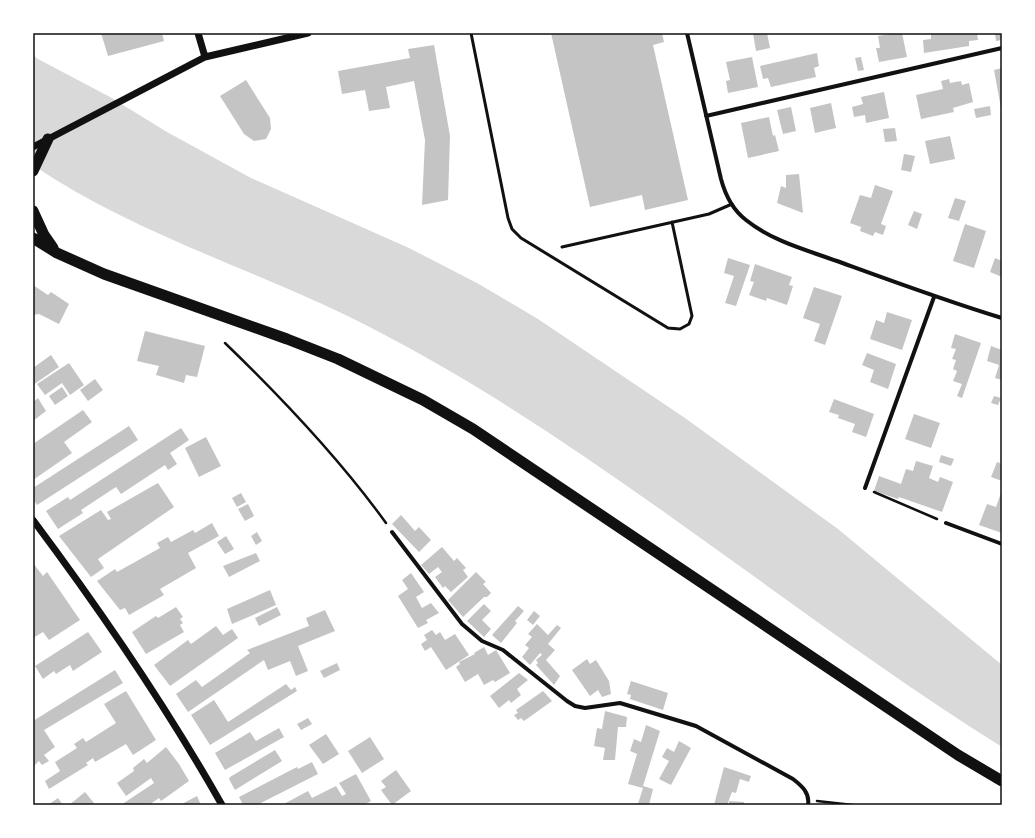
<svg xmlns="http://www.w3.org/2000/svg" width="1035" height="838" font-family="'Noto Sans',sans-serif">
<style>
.water{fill:#d9d9d9}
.building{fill:#c4c4c4}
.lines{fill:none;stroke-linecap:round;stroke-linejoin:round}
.path{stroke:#111;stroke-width:2.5}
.service{stroke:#111;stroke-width:3}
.minor{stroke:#111;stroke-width:4}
.tertiary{stroke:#111;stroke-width:7}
.trunk{stroke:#111;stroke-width:11}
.neatline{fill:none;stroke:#111;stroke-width:1.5}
</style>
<rect width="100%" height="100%" fill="#fff"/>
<!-- water -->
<path class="water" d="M 33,55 L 38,59 L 110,97 L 167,132 L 251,178 L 409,248 L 477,283 L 538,319 L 685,418 L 838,529 L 1002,665 L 1002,747 C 825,636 663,502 485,392 C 434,361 375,328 320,303 C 223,259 121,225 33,165 Z"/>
<!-- building -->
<path class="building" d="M 101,33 L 162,33 L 164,41 L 108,56 Z
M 551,33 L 662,33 L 664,42 L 653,45 L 688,200 L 645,210 L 642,195 L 590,207 Z
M 753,33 L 767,33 L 770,48 L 756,51 Z
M 896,33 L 902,33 L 907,57 L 879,62 L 876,48 L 880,48 L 878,36 Z
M 931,33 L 977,33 L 978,40 L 969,41 L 969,46 L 924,53 L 923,40 L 931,39 Z
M 995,33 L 1002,33 L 1002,40 L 996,41 Z
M 434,45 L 450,136 L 448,200 L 422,205 L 425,140 L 414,81 L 386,87 L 390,108 L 369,111 L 365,90 L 342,94 L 338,71 L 410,58 L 408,49 Z
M 817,53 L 819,66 L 814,68 L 816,77 L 771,87 L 768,78 L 763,79 L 760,66 Z
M 752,57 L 758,87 L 728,93 L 726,81 L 730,80 L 726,62 Z
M 861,57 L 864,70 L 858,71 L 855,58 Z
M 1002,68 L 1002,108 L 1001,108 L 994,70 Z
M 949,79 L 950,83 L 961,81 L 962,85 L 969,83 L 973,102 L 953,108 L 954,112 L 921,119 L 916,95 L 943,89 L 941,81 Z
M 246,80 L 270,118 L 271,129 L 266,139 L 254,141 L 244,134 L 220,96 Z
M 884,92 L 889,118 L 866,123 L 865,115 L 854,117 L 852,107 L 863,104 L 861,97 Z
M 831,103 L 836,128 L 815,133 L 810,108 Z
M 990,106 L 991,115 L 976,118 L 974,109 Z
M 791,107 L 796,131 L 783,134 L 777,110 Z
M 769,117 L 773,136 L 775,135 L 779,151 L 748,158 L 741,123 Z
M 895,128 L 897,141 L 885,142 L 883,129 Z
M 950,136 L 955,159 L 930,164 L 925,141 Z
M 904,154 L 915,156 L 911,172 L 901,170 Z
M 799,174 L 803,213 L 777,203 L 781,186 L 786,188 L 786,175 Z
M 875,185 L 893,191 L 881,224 L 886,226 L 883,235 L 875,232 L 873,236 L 860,231 L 861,227 L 850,223 L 860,195 L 871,198 Z
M 955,198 L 966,201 L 959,221 L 948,218 Z
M 914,211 L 922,214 L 917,229 L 908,225 Z
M 965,224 L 986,231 L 974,268 L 953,261 Z
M 728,258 L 750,265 L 736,306 L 725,303 L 734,276 L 724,273 Z
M 995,258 L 1002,261 L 1002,277 L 990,272 Z
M 755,264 L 792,277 L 789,285 L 793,286 L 787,305 L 767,298 L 766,301 L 749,295 L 754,282 L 750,281 Z
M 33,285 L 48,295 L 51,292 L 69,304 L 59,324 L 39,314 L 33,315 Z
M 814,287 L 842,296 L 825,345 L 814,341 L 820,324 L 803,318 Z
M 887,312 L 912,320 L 902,350 L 870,339 L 876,320 L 884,323 Z
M 145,331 L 205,346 L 197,377 L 186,375 L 184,383 L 156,375 L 159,366 L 137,361 Z
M 955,334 L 981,343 L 962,398 L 957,396 L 962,384 L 953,381 L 957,371 L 953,369 L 956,360 L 952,359 L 956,349 L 951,348 Z
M 991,346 L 1002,350 L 1002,380 L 995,378 L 999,365 L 987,361 Z
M 867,353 L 896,364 L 888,389 L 870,382 L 874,370 L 862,365 Z
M 51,355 L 59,367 L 33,385 L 33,368 Z
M 69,363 L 84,385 L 70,395 L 62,383 L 45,395 L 37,384 Z
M 95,379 L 103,390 L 88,401 L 80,390 Z
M 62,387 L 68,396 L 55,405 L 49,396 Z
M 994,396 L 1001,398 L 998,405 L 991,403 Z
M 38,398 L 46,411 L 33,421 L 33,402 Z
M 834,399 L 874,414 L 866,437 L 852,432 L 855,424 L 838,418 L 839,415 L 829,412 Z
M 83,410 L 92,422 L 64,442 L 72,453 L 33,480 L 33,444 Z
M 914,414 L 940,423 L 931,448 L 905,439 Z
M 129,426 L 138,440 L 37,505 L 33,499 L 33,488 Z
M 181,428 L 189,440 L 170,453 L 177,464 L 168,470 L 165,465 L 121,494 L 116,487 L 81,510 L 83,513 L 58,529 L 46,511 L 68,497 L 70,500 Z
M 206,437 L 221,466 L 199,477 L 185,448 Z
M 941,455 L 954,459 L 951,466 L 939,462 Z
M 916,461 L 933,466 L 929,478 L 938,482 L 940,477 L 953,482 L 942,512 L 899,497 L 898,499 L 874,491 L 879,476 L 901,484 L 906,469 L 913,471 Z
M 997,462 L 1002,464 L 1002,481 L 991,477 Z
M 158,483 L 174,507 L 98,559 L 104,568 L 91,577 L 59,536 L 101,510 L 108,520 L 111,519 L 107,512 Z
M 1002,490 L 1002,533 L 979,525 L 987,504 L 996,507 Z
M 241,493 L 246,502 L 237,507 L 232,498 Z
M 248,504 L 254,516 L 245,521 L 238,509 Z
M 401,515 L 415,531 L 419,527 L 431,540 L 419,552 L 392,524 Z
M 212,523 L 219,536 L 188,553 L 196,568 L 160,589 L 164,595 L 129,615 L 125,608 L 120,610 L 97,581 L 115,569 L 117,572 L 160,548 L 157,543 L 168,537 L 171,542 L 193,530 L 195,533 Z
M 257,532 L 262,541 L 256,545 L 251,536 Z
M 226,536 L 234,549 L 225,554 L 217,542 Z
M 442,547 L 454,561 L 457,558 L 466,568 L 463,570 L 468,577 L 451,592 L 445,586 L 443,588 L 435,577 L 442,572 L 438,567 L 429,574 L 421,565 Z
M 256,553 L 260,561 L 229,577 L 223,566 Z
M 33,563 L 43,576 L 47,572 L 80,620 L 49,640 L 43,632 L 33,638 Z
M 476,572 L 486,582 L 483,584 L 491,593 L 487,597 L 484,597 L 463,617 L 448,600 Z
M 411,573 L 424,592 L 416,597 L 422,608 L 431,603 L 439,613 L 426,620 L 428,623 L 418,628 L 398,596 L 408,589 L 402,580 Z
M 270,590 L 276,605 L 232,624 L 227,609 Z
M 484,604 L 491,611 L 482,620 L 491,629 L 484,637 L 467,621 Z
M 518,606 L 524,611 L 515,621 L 517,623 L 501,643 L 492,635 Z
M 176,607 L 183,617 L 180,619 L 183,623 L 180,625 L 184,632 L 146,654 L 132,632 L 156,616 L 158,618 Z
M 277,607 L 281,615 L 259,626 L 255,618 Z
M 325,610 L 335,631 L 298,646 L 308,671 L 296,676 L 290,661 L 268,670 L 264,660 L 188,712 L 176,694 L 196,680 L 202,687 L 250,653 L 247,650 L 309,626 L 306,618 Z
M 534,611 L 540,616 L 533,625 L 527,620 Z
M 537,624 L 548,635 L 557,625 L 561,628 L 548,644 L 555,650 L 546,660 L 560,676 L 554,685 L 536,665 L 538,663 L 536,660 L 542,655 L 540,653 L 530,665 L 522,657 L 529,648 L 525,645 L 532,637 L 528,634 Z
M 216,626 L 223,635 L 232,629 L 238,638 L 170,686 L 154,665 L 188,640 L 191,644 Z
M 432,630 L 436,635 L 440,632 L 445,640 L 455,634 L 469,655 L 446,670 L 431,647 L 425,651 L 421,644 L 427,640 L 424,635 Z
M 88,632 L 102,652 L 73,671 L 70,665 L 56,674 L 54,671 L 43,679 L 35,666 Z
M 484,647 L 488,655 L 496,650 L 510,673 L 495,682 L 493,680 L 484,685 L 478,674 L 465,682 L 456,667 L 460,664 L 459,662 L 475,654 L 474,653 Z
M 587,659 L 590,664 L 596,660 L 609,681 L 611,694 L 602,697 L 598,690 L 590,696 L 572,670 Z
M 337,663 L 340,670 L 324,678 L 320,671 Z
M 115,670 L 123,683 L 44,730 L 55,747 L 44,755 L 49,761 L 42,765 L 39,761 L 33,767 L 33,721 Z
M 519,673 L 528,680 L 517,689 L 521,695 L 511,703 L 509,700 L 499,708 L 490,696 Z
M 631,681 L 668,693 L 663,710 L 630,699 L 631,695 L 627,694 Z
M 286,684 L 291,690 L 295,687 L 297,691 L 210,745 L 191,715 L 214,700 L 228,722 Z
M 126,691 L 156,740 L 133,755 L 126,744 L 95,762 L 93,758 L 86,763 L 88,765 L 49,789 L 45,781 L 60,771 L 55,762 L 77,748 L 74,744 L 83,738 L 86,742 L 116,723 L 104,704 Z
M 543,691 L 552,701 L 524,721 L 521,718 L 518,720 L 514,715 L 518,713 L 516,710 Z
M 605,711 L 627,717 L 626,727 L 618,727 L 615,760 L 603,760 L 605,748 L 594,746 L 597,728 L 602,729 Z
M 308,718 L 312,724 L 301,730 L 297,724 Z
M 646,725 L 660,731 L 643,786 L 653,789 L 649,805 L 643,805 L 638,804 L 643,788 L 628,784 L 637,754 L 630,751 L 634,739 L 641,742 Z
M 279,728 L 284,737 L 225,770 L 215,753 L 250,732 L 256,741 Z
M 326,734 L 339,754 L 323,764 L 309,745 Z
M 370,737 L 384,759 L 362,773 L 348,751 Z
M 679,741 L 691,748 L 671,785 L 659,779 L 669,761 L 662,757 L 667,748 L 674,752 Z
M 166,747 L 179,764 L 189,781 L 161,801 L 159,798 L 149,805 L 121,805 L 154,783 L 151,778 L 126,796 L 117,783 L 134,771 L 133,768 L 144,759 L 147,763 Z
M 275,750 L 282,761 L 235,790 L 229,779 L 230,777 Z
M 312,762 L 318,774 L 257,805 L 243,805 L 239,797 L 297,767 L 298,769 Z
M 724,767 L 751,776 L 749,782 L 740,779 L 736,793 L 732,792 L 727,805 L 714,805 Z
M 396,770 L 411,791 L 392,805 L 381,790 L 386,787 L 381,781 Z
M 356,774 L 371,801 L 364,805 L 282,805 L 308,791 L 312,798 L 336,786 L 342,796 L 346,794 L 339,783 Z
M 85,792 L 94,803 L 91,805 L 69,805 Z
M 197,796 L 201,805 L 180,805 Z
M 58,798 L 63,805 L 48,805 Z
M 729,801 L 744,802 L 744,805 L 729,805 Z"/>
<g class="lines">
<!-- path -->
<path class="path" d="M 225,343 C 283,399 339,458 386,523
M 874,492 L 937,519
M 817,801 L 853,805"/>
<!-- service -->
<path class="service" d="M 471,33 L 508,218 L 512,229 L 521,238 L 668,328 L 680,329 L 689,324 L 692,316 L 672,222
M 562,247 L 709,214 L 732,204"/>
<!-- minor -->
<path class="minor" d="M 687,33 L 721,179 C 725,194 733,210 746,220 C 772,241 806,250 837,261 C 892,281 946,301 1002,318
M 706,116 L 1002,48
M 865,488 L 934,297
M 946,523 L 1002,544
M 392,532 L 462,624 L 482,641 L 503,650 L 567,701 L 575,706 L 585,708 L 620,703 L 696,726 L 793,779 C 802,786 810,793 808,805"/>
<!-- tertiary -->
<path class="tertiary" d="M 198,33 L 205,57
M 33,147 L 205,57 L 308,33
M 33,520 C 101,611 166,706 222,805"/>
<!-- trunk -->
<path class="trunk" d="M 33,171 L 48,139
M 33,211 L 44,235 L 53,248
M 33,238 L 57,253 L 104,274 L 287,339 L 338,359 L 423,400 L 473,429 L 958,755 L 1002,781"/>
</g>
<!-- border -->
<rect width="1035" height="838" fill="none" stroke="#ffffff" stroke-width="68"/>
<rect x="34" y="34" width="967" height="770" class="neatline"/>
</svg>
